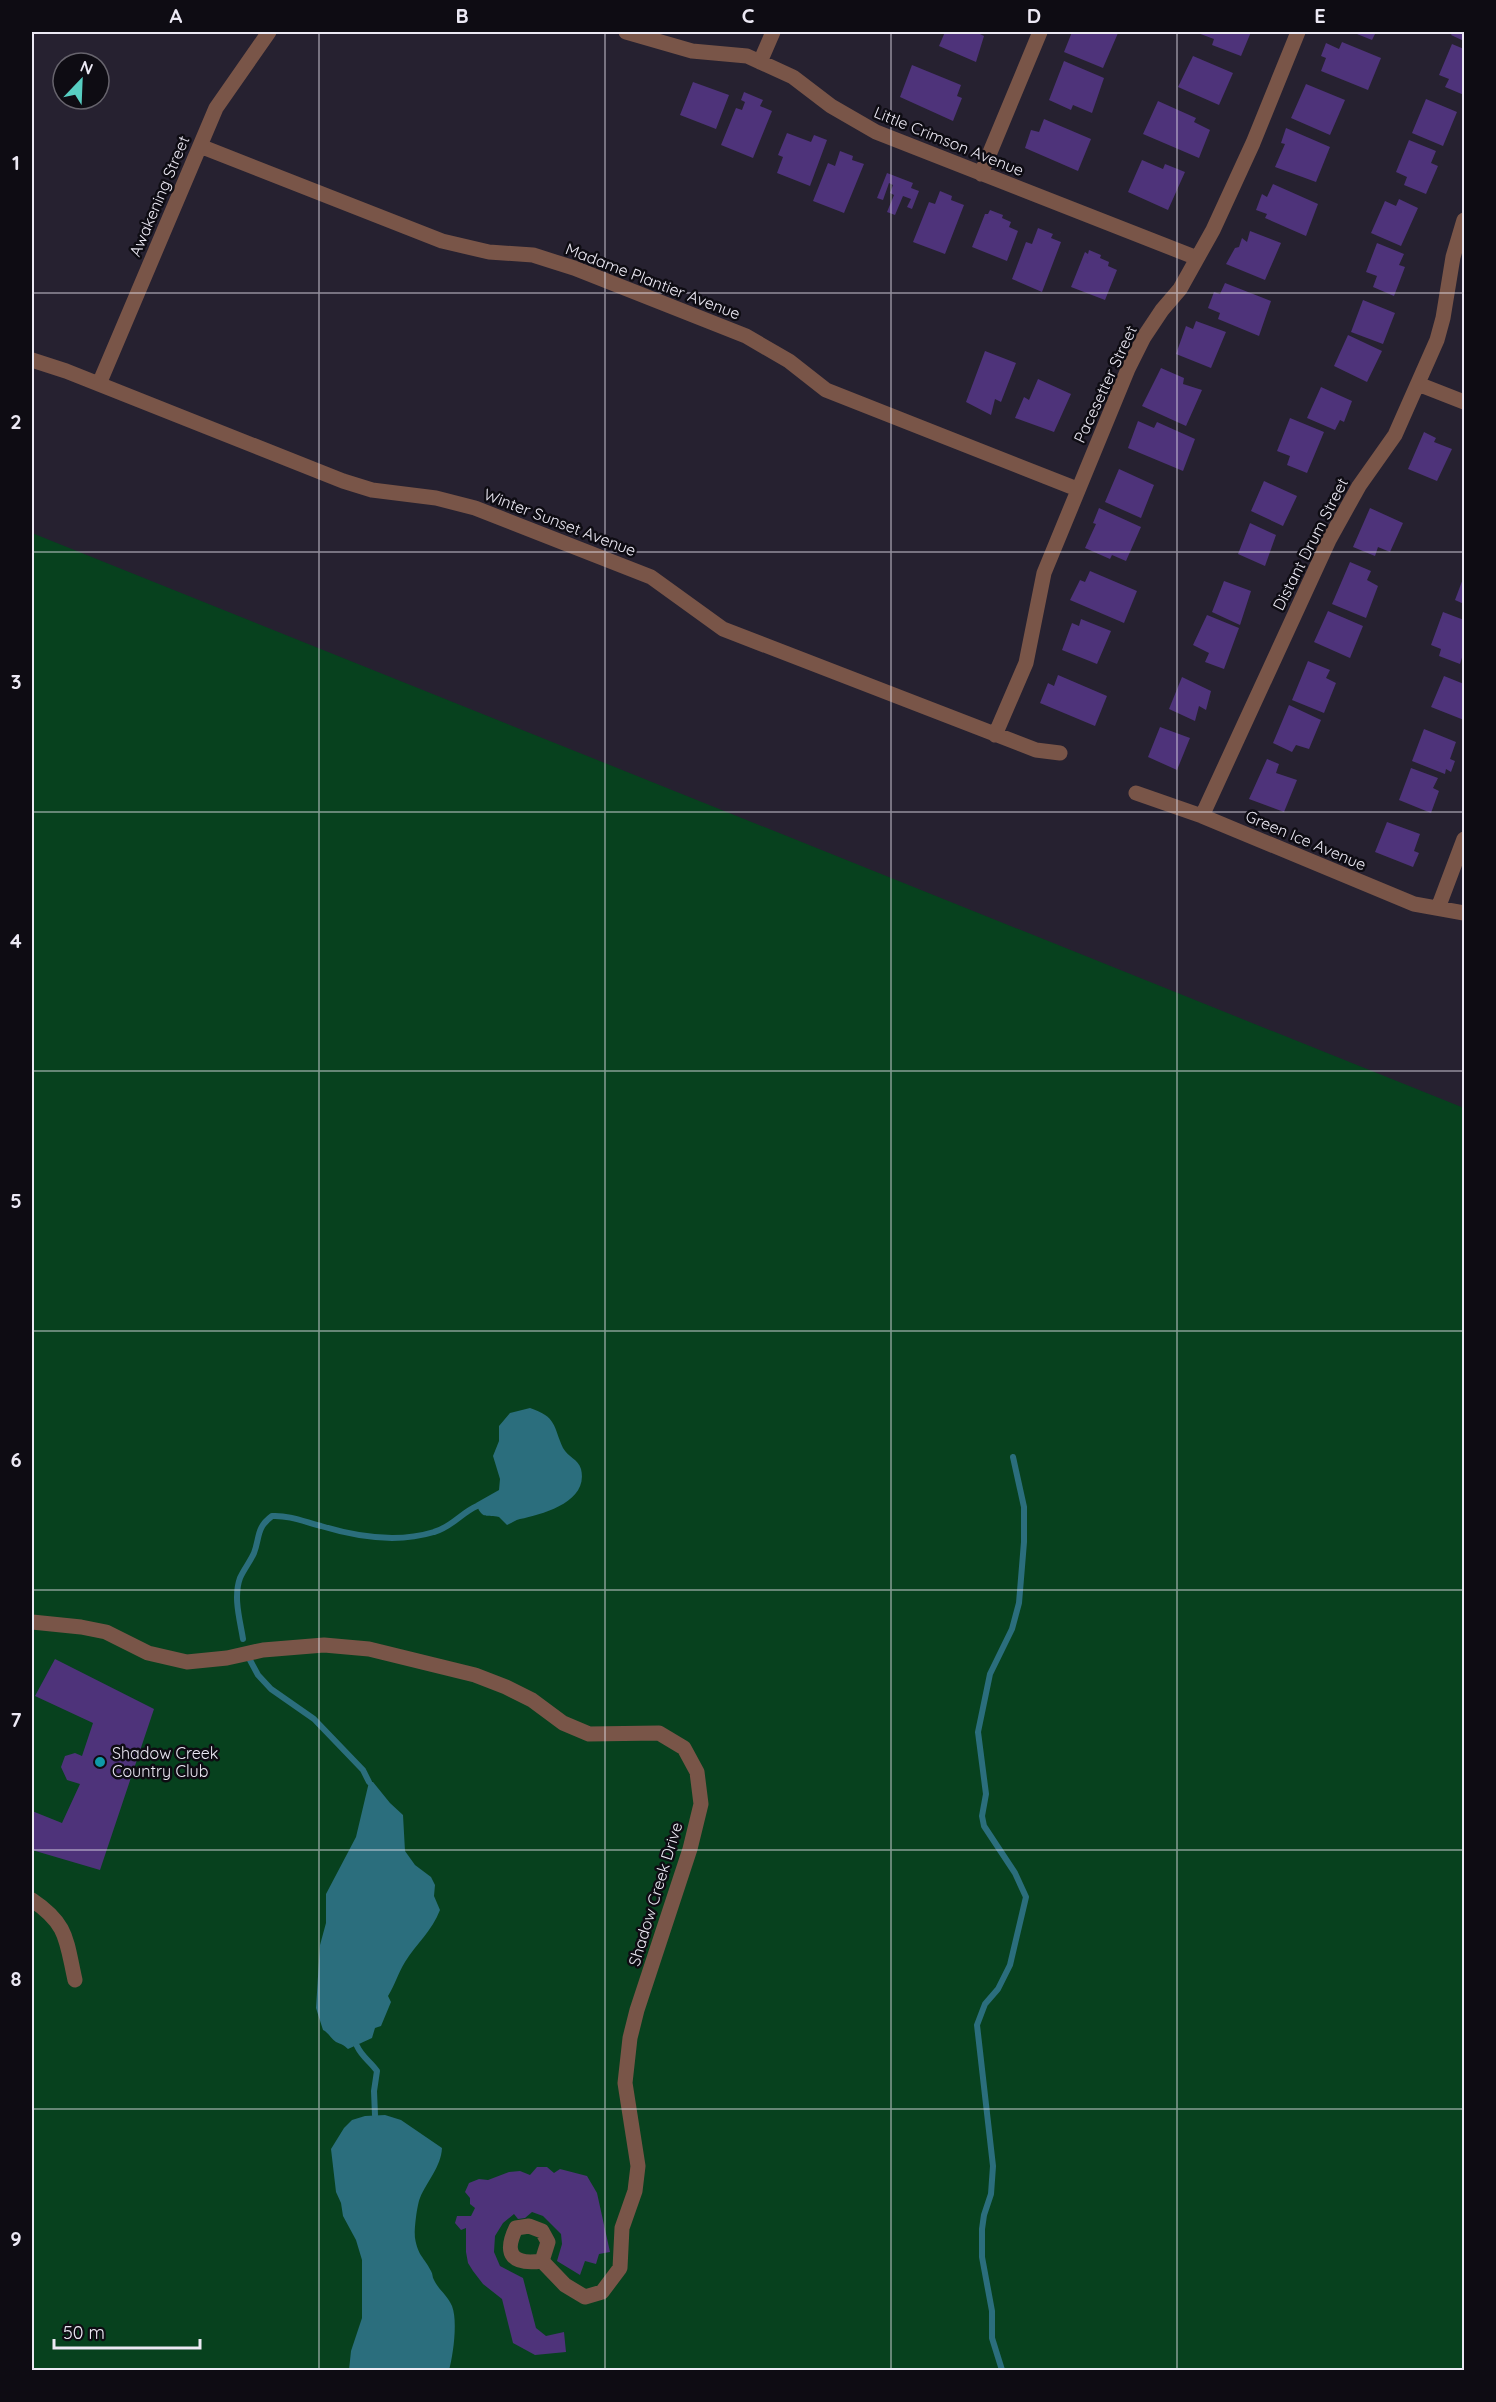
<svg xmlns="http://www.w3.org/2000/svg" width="1496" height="2402" font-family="Quicksand,sans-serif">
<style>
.green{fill:#07411e}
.water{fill:#2b6e7d}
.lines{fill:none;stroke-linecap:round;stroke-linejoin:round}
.stream{stroke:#2b6e7d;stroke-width:6}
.building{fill:#4e337a}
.minor{stroke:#795548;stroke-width:15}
.grid{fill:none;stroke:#ece9f4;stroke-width:1.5;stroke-opacity:0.55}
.culture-dot{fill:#0f9aa8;stroke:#0e0c13;stroke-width:2}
.labels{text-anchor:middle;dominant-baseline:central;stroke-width:5;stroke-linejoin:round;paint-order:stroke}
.street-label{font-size:16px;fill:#ece9f4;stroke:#0e0c13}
.poi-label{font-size:16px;fill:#ece9f4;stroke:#0e0c13;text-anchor:start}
.neatline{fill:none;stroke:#ece9f4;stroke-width:2}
.grid-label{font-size:20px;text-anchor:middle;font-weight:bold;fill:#ece9f4}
</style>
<rect width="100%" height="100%" fill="#262130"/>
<!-- green -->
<path class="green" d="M 32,533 L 1464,1108 L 1464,2370 L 32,2370 Z"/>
<!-- water -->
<path class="water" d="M 530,1408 C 557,1417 553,1426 563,1448 C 568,1457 578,1459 581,1469 C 589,1502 543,1514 520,1519 C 515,1520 512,1523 507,1525 L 499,1517 C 487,1514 482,1521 476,1503 L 499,1490 L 500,1479 L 493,1456 L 499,1441 L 499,1426 L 510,1413 Z
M 369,1782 L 373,1782 L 390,1803 L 403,1815 L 405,1851 L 415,1865 L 431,1877 L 435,1885 L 434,1896 L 440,1910 C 432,1931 416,1944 405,1962 C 398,1973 395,1985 388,1996 L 391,2002 L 381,2026 L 375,2028 L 372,2038 L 348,2049 C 344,2045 341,2044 336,2042 C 331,2039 329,2033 323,2030 L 316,2008 L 320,1945 L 326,1923 L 326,1894 L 356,1837 Z
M 385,2115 L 401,2120 L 442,2148 C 441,2167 427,2181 420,2198 C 417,2205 414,2230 415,2238 C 418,2256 424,2257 431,2271 C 433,2274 432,2277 434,2280 C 438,2289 448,2296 452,2306 C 458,2321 453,2356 449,2370 L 349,2370 L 351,2351 L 362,2318 L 362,2260 L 356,2240 L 343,2216 L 341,2203 L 336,2192 L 331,2149 L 344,2128 L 352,2120 L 365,2116 Z"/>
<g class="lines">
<!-- stream -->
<path class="stream" d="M 243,1639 C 240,1620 233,1597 240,1578 C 244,1569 250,1562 254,1553 C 260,1537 256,1528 272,1516 C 289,1515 305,1522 321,1526 C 357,1537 398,1543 434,1532 C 452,1527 461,1513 477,1506
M 250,1660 L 258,1675 L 271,1689 L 314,1719 L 363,1770 L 369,1782
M 357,2046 C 362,2057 370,2061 377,2071 L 374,2091 L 375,2115
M 1002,2370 L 992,2338 L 992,2311 L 982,2257 L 982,2229 L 984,2215 L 991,2194 L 993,2166 L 977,2025 L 985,2004 L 998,1989 L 1010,1965 L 1026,1897 L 1015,1873 L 984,1826 L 982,1816 L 986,1794 L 978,1732 L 990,1674 L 1012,1629 L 1019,1603 L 1024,1542 L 1024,1507 L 1013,1457"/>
</g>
<!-- building -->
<path class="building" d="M 945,32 L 981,32 L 980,34 L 984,36 L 976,62 L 939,46 Z
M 1072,32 L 1118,33 L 1103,68 L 1064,52 Z
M 1195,32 L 1251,32 L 1241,56 L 1212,45 L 1214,39 Z
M 1352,32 L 1376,32 L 1372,40 Z
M 1453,32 L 1464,32 L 1464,41 L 1451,35 Z
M 1342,42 L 1381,58 L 1368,90 L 1321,71 L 1326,58 L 1321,56 L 1326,43 L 1339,49 Z
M 1452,44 L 1464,49 L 1464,95 L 1445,87 L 1449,79 L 1439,75 Z
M 1193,56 L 1233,73 L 1219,105 L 1178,87 Z
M 1064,61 L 1104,78 L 1092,113 L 1073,105 L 1071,110 L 1049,100 Z
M 912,65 L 961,85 L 957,96 L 962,98 L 953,121 L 900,97 Z
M 693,82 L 729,95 L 716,129 L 680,115 Z
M 1306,84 L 1345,100 L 1330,135 L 1291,118 Z
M 744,92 L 763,100 L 760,106 L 772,111 L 753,158 L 721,145 L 736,108 L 742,110 L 745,102 L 741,100 Z
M 1426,99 L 1457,112 L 1443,146 L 1412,133 Z
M 1158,101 L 1196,118 L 1194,122 L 1210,130 L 1199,158 L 1143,134 Z
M 1044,119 L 1091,139 L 1078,171 L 1025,148 L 1031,130 L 1039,132 Z
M 1286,128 L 1330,147 L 1316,182 L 1275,167 L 1285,144 L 1281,143 Z
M 787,133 L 811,142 L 814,135 L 827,140 L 810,186 L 777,173 L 783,157 L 778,155 Z
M 1409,140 L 1436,151 L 1431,163 L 1438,166 L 1426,194 L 1404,185 L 1407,177 L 1396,172 Z
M 840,151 L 853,156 L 852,160 L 864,164 L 844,213 L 813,201 L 828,163 L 835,166 Z
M 1142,160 L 1163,169 L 1165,164 L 1185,172 L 1168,210 L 1128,192 Z
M 887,173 L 913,183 L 911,188 L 919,191 L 912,209 L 907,207 L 911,199 L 903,196 L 895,215 L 887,212 L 894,195 L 890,193 L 893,185 L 889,183 L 883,200 L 877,198 Z
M 1273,184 L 1318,204 L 1306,236 L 1265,218 L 1267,214 L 1256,210 L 1262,194 L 1267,197 Z
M 940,191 L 952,196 L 951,200 L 964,205 L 945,254 L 913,242 L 929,202 L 935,204 Z
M 1399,199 L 1418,208 L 1401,246 L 1371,233 L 1385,201 L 1396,206 Z
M 990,210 L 1003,215 L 1002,218 L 1011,222 L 1009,227 L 1018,231 L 1007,261 L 972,247 L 985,214 L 988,214 Z
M 1038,228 L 1053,234 L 1051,238 L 1061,242 L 1042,292 L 1012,279 L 1026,242 L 1032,244 Z
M 1250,231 L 1281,243 L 1265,280 L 1226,264 L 1235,248 L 1239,247 L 1242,238 L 1247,242 Z
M 1377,243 L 1404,254 L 1399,265 L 1405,267 L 1394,296 L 1373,287 L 1377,276 L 1366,272 Z
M 1089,250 L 1101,255 L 1100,258 L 1109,262 L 1108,266 L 1117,270 L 1105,300 L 1071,287 L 1085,252 L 1088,254 Z
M 1225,283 L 1271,301 L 1259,336 L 1218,319 L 1220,313 L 1208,308 L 1214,292 L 1220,294 Z
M 1363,300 L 1395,313 L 1383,344 L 1351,332 Z
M 1196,321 L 1226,332 L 1211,368 L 1176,354 L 1186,326 L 1193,329 Z
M 1348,335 L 1382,351 L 1367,382 L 1334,366 Z
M 985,351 L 1016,363 L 1001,402 L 995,399 L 991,415 L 966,402 Z
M 1161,368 L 1184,378 L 1183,384 L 1202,390 L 1186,426 L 1142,406 Z
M 1038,379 L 1071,394 L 1054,432 L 1015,418 L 1024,397 L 1029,400 Z
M 1321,387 L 1352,401 L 1344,422 L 1340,420 L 1335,430 L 1307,418 Z
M 1290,418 L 1324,432 L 1307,473 L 1287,465 L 1290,456 L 1277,451 Z
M 1138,421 L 1154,428 L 1157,422 L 1195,439 L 1183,471 L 1128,448 Z
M 1424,432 L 1436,438 L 1434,442 L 1452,449 L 1437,481 L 1408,469 Z
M 1119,469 L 1154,485 L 1141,518 L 1105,502 Z
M 1264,481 L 1297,496 L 1283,526 L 1251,511 Z
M 1099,508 L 1141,527 L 1126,561 L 1112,555 L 1110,559 L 1085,548 L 1096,524 L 1093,523 Z
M 1370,508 L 1403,523 L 1390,552 L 1378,547 L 1375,556 L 1353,547 Z
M 1250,523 L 1276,535 L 1265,566 L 1238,554 Z
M 1350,562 L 1371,571 L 1367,580 L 1378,586 L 1366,618 L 1332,604 Z
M 1090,571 L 1137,591 L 1124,623 L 1070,600 L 1080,580 L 1085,582 Z
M 1464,576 L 1464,604 L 1455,600 Z
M 1224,581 L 1251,591 L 1240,625 L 1212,612 Z
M 1328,611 L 1363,626 L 1350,658 L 1314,642 Z
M 1443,612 L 1464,620 L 1464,651 L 1460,664 L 1439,656 L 1441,649 L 1431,645 Z
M 1207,615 L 1239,628 L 1224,669 L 1205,662 L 1209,653 L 1193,645 Z
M 1081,619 L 1111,631 L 1097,664 L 1062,650 L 1072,623 L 1079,626 Z
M 1308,661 L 1330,670 L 1326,678 L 1336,683 L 1324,713 L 1292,700 Z
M 1058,675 L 1107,696 L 1095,726 L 1040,703 L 1048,683 L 1054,686 Z
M 1444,676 L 1464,684 L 1464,720 L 1431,707 Z
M 1182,677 L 1211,691 L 1206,710 L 1199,706 L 1195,721 L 1169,709 Z
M 1289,705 L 1321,720 L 1309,749 L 1296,745 L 1292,752 L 1273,743 Z
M 1160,727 L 1190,738 L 1177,770 L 1148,757 Z
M 1424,729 L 1456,742 L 1450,759 L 1455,761 L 1451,772 L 1446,769 L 1445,774 L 1412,761 Z
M 1267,759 L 1279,764 L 1276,773 L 1297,780 L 1284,812 L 1249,799 Z
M 1411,768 L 1438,778 L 1433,788 L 1439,791 L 1431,813 L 1399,800 Z
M 1387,822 L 1420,834 L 1414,851 L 1419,853 L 1413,867 L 1375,852 Z
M 55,1659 L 154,1709 L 100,1870 L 32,1850 L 32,1811 L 62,1823 L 80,1784 L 67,1780 L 61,1767 L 65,1756 L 75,1753 L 82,1756 L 93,1723 L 35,1696 Z
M 537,2167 L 547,2167 L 554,2173 L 560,2169 L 587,2176 L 597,2193 L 610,2252 L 599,2254 L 596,2264 L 585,2261 L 580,2275 L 557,2261 L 562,2244 L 561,2234 L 543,2216 L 532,2212 L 525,2218 L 518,2219 L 514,2214 L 503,2223 L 495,2236 L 494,2252 L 500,2266 L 523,2278 L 536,2328 L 546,2336 L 564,2332 L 566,2352 L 535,2355 L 513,2343 L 502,2299 L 483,2284 L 473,2271 L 468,2263 L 466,2252 L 466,2228 L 461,2230 L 455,2223 L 457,2216 L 471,2216 L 475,2208 L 470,2204 L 470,2198 L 465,2192 L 469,2183 L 479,2179 L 488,2180 L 509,2172 L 520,2171 L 530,2175 Z"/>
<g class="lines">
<!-- minor -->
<path class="minor" d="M 626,32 L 692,51 L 747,56 L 793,77 L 831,106 L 876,132 L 1197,258
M 760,62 L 773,32
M 200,146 L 442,241 L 489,252 L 533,255 L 574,268 L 746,336 L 789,361 L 826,390 L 1077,489
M 981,174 L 1040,32
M 32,360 L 66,371 L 343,481 L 372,490 L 436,498 L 475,508 L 651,577 L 723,629 L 1036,750 L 1060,753
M 99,384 L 216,108 L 269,32
M 1418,384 L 1464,402
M 995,735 L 1026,663 L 1044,573 L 1128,369 L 1144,337 L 1162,310 L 1180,289 L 1213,230 L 1253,143 L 1298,32
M 1136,793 L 1202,816 L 1414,904 L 1464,913
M 1202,816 L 1329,540 L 1359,486 L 1395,435 L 1437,340 L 1443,318 L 1453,257 L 1464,220
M 1438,908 L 1464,839
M 32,1622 L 81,1627 L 106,1632 L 148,1653 L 187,1662 L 227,1658 L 263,1650 L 324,1645 L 369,1649 L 475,1675 L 506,1687 L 532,1700 L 563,1723 L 589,1734 L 659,1733 L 684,1748 L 697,1772 L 701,1804 L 690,1849 L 637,2010 L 630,2038 L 625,2083 L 638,2166 L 635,2191 L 622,2228 L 620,2268 L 602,2292 L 585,2297 L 565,2285 L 542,2261
M 32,1900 C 68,1924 66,1940 75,1980
M 529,2226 L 542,2231 L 548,2242 L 542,2261 C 513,2265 503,2255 516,2228 Z"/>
</g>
<!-- grid -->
<path class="grid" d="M 319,32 L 319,2370M 605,32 L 605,2370M 891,32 L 891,2370M 1177,32 L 1177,2370M 32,293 L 1464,293M 32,552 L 1464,552M 32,812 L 1464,812M 32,1071 L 1464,1071M 32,1331 L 1464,1331M 32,1590 L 1464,1590M 32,1850 L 1464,1850M 32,2109 L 1464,2109"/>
<!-- markers -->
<circle class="culture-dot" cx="100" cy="1762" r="6"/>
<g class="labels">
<!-- street labels -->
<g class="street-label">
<text transform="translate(949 141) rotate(22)">Little Crimson Avenue</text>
<text transform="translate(159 196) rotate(-67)">Awakening Street</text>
<text transform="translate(653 281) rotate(21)">Madame Plantier Avenue</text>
<text transform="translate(1105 384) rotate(-65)">Pacesetter Street</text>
<text transform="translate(560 522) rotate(21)">Winter Sunset Avenue</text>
<text transform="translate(1310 544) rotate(-63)">Distant Drum Street</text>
<text transform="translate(1306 840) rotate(23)">Green Ice Avenue</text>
<text transform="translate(655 1894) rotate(-73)">Shadow Creek Drive</text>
</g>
<!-- poi labels -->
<g class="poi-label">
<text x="112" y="1753">Shadow Creek<tspan x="112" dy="18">Country Club</tspan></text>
</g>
</g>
<!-- border -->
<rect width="1496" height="2402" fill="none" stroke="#0e0c13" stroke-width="66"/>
<!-- north arrow -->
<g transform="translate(81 81) rotate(23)"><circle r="28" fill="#0e0c13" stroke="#67646d" stroke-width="1.5"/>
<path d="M0-4.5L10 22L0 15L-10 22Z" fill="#57cec2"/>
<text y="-9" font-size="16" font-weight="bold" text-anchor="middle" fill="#ece9f4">N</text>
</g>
<!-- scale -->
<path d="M54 2339v9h146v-9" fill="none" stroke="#ece9f4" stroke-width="3"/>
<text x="63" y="2339" font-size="18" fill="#ece9f4" stroke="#0e0c13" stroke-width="4.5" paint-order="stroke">50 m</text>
<rect x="33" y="33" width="1430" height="2336" class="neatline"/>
<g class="grid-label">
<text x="176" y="23">A</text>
<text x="462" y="23">B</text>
<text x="748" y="23">C</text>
<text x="1034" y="23">D</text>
<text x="1320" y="23">E</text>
<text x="16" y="170">1</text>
<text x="16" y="429">2</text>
<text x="16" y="689">3</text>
<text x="16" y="948">4</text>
<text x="16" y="1208">5</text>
<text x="16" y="1467">6</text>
<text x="16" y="1727">7</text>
<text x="16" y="1986">8</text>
<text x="16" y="2246">9</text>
</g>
</svg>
